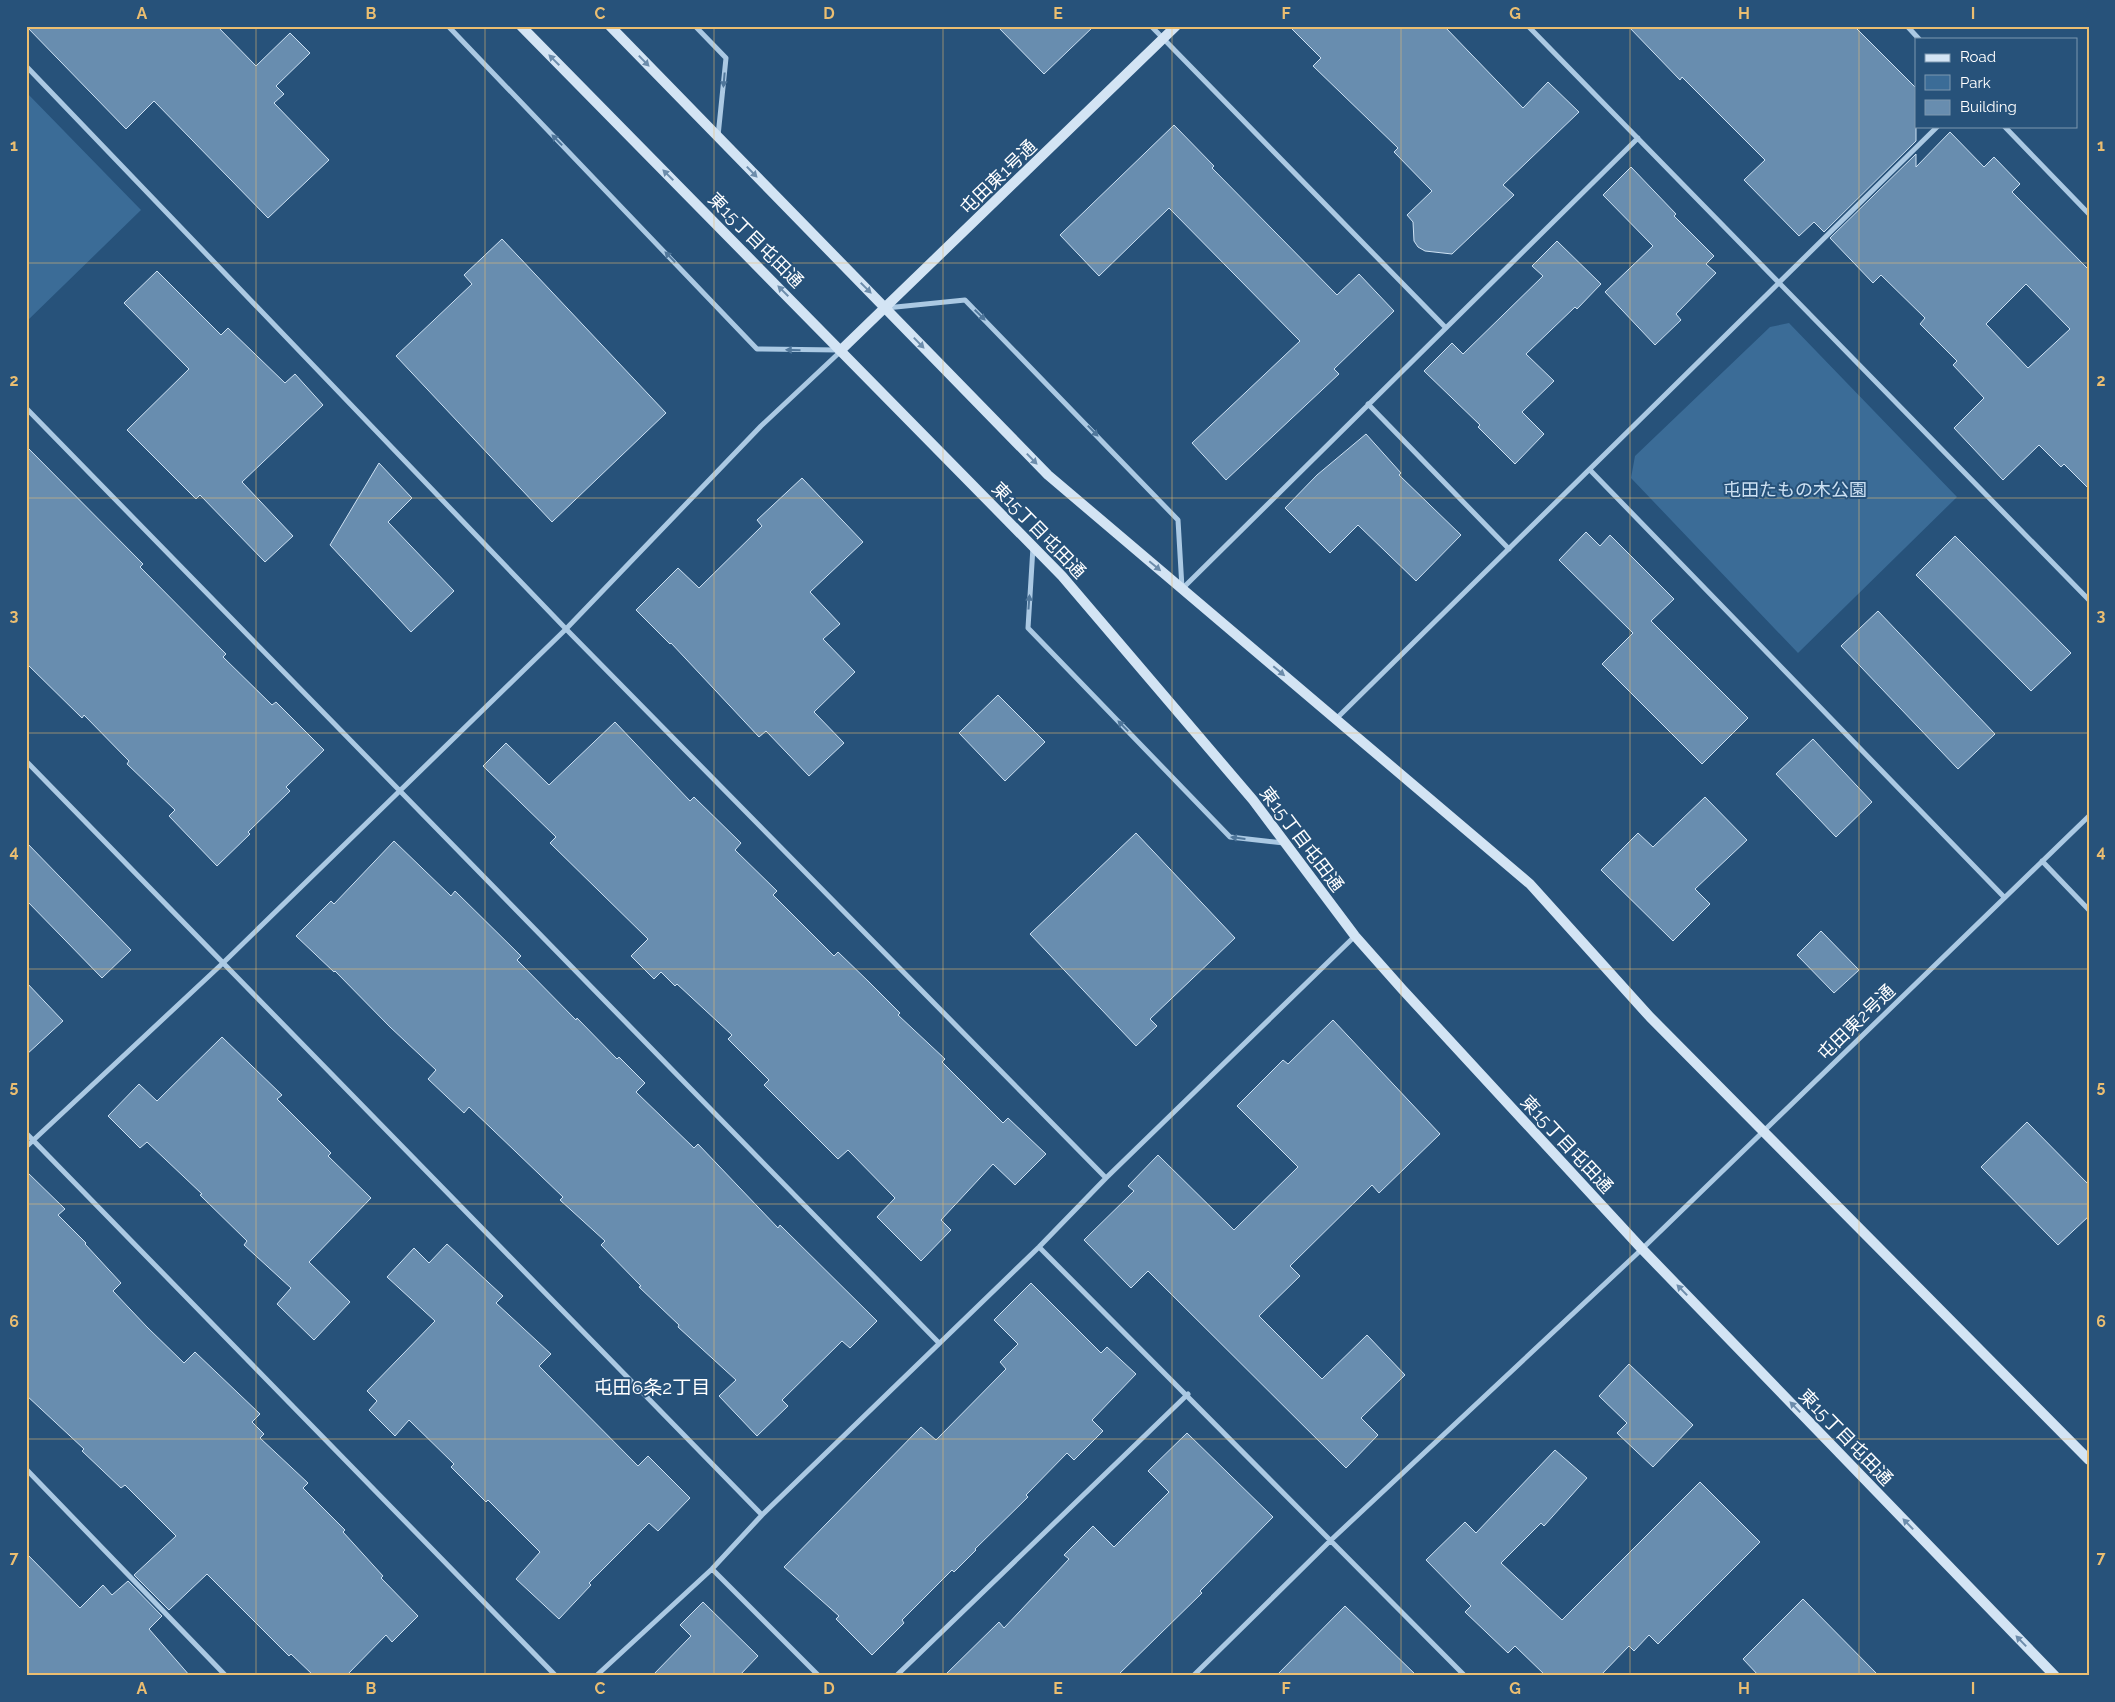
<svg xmlns="http://www.w3.org/2000/svg" width="2115" height="1702" font-family="Raleway,'Noto Sans JP',sans-serif">
<style>
.green{fill:#3b6c97}
.building{fill:#688daf;stroke:#cde1f3;fill-rule:evenodd}
.lines{fill:none;stroke-linecap:round;stroke-linejoin:round}
.street{stroke:#abc9e3;stroke-width:5}
.secondary{stroke:#d3e4f4;stroke-width:10}
.oneway{fill:#6c8cab}
.oneway2{fill:#4f769a}
.grid{fill:none;stroke:#ebbe71;stroke-width:1;stroke-opacity:0.55}
.labels{text-anchor:middle;dominant-baseline:central;stroke-width:4;stroke-linejoin:round;paint-order:stroke}
.street-label{font-size:18px;fill:#fff;stroke:#27527a}
.park-label{font-size:18px;fill:#cde1f3;stroke:#27527a}
.neighbourhood-label{font-size:19px;fill:#fff;stroke:#27527a}
.neatline{fill:none;stroke:#ebbe71;stroke-width:2}
.grid-label{font-size:16px;text-anchor:middle;font-weight:bold;fill:#ebbe71}
</style>
<rect width="100%" height="100%" fill="#27527a"/>
<!-- green -->
<path class="green" d="M 26,92 L 141,210 L 26,322 Z
M 1789,323 L 1957,497 L 1798,653 L 1631,478 L 1635,456 L 1770,327 Z"/>
<!-- building -->
<path class="building" d="M 26,26 L 217,26 L 256,66 L 290,33 L 310,53 L 276,86 L 284,94 L 274,103 L 329,160 L 268,218 L 154,101 L 126,129 Z
M 997,26 L 1094,26 L 1044,74 Z
M 1289,26 L 1444,26 L 1523,108 L 1548,82 L 1579,112 L 1503,185 L 1514,195 L 1452,254 L 1425,251 L 1418,247 L 1414,241 L 1413,222 L 1407,215 L 1432,191 L 1394,152 L 1398,148 L 1313,66 L 1321,58 Z
M 1628,26 L 1854,26 L 1916,88 L 1916,141 L 1824,232 L 1814,222 L 1799,236 L 1744,180 L 1765,160 L 1682,77 L 1680,80 Z
M 1174,125 L 1214,166 L 1212,168 L 1337,295 L 1359,274 L 1394,311 L 1334,369 L 1339,374 L 1226,480 L 1192,443 L 1300,341 L 1169,208 L 1099,276 L 1060,235 Z
M 1950,132 L 1984,167 L 1994,157 L 2020,184 L 2012,192 L 2089,270 L 2089,489 L 2064,464 L 2061,467 L 2039,445 L 2003,480 L 1954,428 L 1984,398 L 1953,365 L 1957,361 L 1920,324 L 1925,318 L 1881,275 L 1873,283 L 1830,238 L 1916,154 L 1916,167 ZM 2026,284 L 2070,329 L 2028,368 L 1986,324 Z
M 1631,167 L 1676,214 L 1674,216 L 1714,256 L 1706,264 L 1716,273 L 1676,314 L 1681,320 L 1655,345 L 1605,292 L 1653,246 L 1603,195 Z
M 502,239 L 666,413 L 552,522 L 396,356 L 472,284 L 464,275 Z
M 1557,241 L 1601,284 L 1577,309 L 1575,307 L 1526,354 L 1554,381 L 1522,412 L 1544,434 L 1515,464 L 1478,427 L 1480,425 L 1424,371 L 1452,343 L 1463,354 L 1543,276 L 1532,266 Z
M 157,271 L 221,335 L 228,328 L 285,383 L 295,374 L 323,405 L 242,482 L 293,536 L 265,562 L 200,495 L 196,499 L 127,430 L 189,369 L 124,303 Z
M 1366,434 L 1401,473 L 1399,475 L 1461,535 L 1416,581 L 1358,525 L 1330,553 L 1285,508 L 1317,475 Z
M 26,446 L 143,564 L 140,567 L 226,654 L 223,657 L 272,705 L 276,702 L 324,750 L 286,787 L 290,791 L 248,832 L 250,834 L 217,866 L 169,816 L 175,810 L 127,764 L 129,761 L 84,715 L 82,718 L 26,663 Z
M 379,463 L 412,498 L 388,522 L 454,591 L 411,632 L 330,545 Z
M 802,478 L 863,542 L 810,592 L 840,624 L 823,639 L 855,672 L 814,712 L 844,743 L 809,776 L 766,731 L 759,737 L 671,643 L 670,644 L 636,610 L 678,568 L 699,588 L 762,526 L 757,520 Z
M 1586,532 L 1600,546 L 1610,535 L 1674,599 L 1651,621 L 1748,718 L 1702,764 L 1602,664 L 1633,633 L 1559,560 Z
M 1955,536 L 2071,653 L 2031,691 L 1916,575 Z
M 1878,611 L 1995,734 L 1958,769 L 1841,646 Z
M 998,695 L 1045,742 L 1005,781 L 959,733 Z
M 615,722 L 690,801 L 694,797 L 741,843 L 735,850 L 777,891 L 773,895 L 834,956 L 838,952 L 869,982 L 900,1013 L 898,1015 L 945,1059 L 942,1062 L 1003,1123 L 1008,1118 L 1046,1154 L 1015,1185 L 993,1164 L 941,1220 L 951,1230 L 921,1261 L 877,1217 L 895,1198 L 848,1150 L 838,1159 L 764,1085 L 769,1080 L 728,1039 L 732,1035 L 677,984 L 675,986 L 661,972 L 654,979 L 631,956 L 648,939 L 550,843 L 556,837 L 483,766 L 506,743 L 549,785 Z
M 1813,739 L 1872,802 L 1836,837 L 1776,774 Z
M 1705,797 L 1747,840 L 1695,889 L 1710,904 L 1673,941 L 1601,870 L 1638,833 L 1653,847 Z
M 1136,833 L 1235,938 L 1150,1019 L 1157,1026 L 1136,1046 L 1030,934 Z
M 394,841 L 451,896 L 455,891 L 521,956 L 517,960 L 576,1020 L 577,1018 L 617,1059 L 619,1057 L 645,1083 L 636,1092 L 694,1148 L 698,1144 L 778,1228 L 780,1225 L 877,1321 L 850,1348 L 842,1341 L 782,1400 L 788,1406 L 757,1436 L 719,1396 L 736,1380 L 678,1327 L 679,1325 L 639,1287 L 641,1286 L 601,1245 L 605,1241 L 560,1200 L 563,1197 L 469,1107 L 464,1113 L 428,1079 L 436,1070 L 390,1027 L 335,971 L 334,972 L 296,936 L 331,901 L 334,904 Z
M 26,842 L 131,950 L 102,978 L 26,900 Z
M 1821,931 L 1859,970 L 1834,993 L 1797,955 Z
M 26,982 L 63,1021 L 26,1055 Z
M 1333,1020 L 1440,1134 L 1379,1193 L 1372,1185 L 1290,1266 L 1300,1276 L 1259,1316 L 1322,1379 L 1367,1335 L 1405,1375 L 1361,1418 L 1378,1435 L 1346,1468 L 1148,1271 L 1131,1288 L 1084,1240 L 1134,1191 L 1128,1186 L 1158,1155 L 1234,1230 L 1298,1167 L 1237,1106 L 1283,1060 L 1288,1064 Z
M 222,1037 L 282,1095 L 277,1099 L 331,1153 L 328,1156 L 371,1198 L 309,1262 L 350,1302 L 314,1340 L 277,1304 L 291,1288 L 244,1245 L 247,1241 L 200,1195 L 202,1194 L 147,1142 L 140,1148 L 108,1116 L 139,1084 L 157,1101 Z
M 2027,1122 L 2089,1185 L 2089,1216 L 2058,1245 L 1981,1167 Z
M 26,1171 L 65,1209 L 58,1215 L 86,1243 L 85,1244 L 121,1283 L 113,1291 L 147,1327 L 184,1363 L 195,1352 L 260,1414 L 252,1422 L 264,1434 L 260,1438 L 308,1483 L 303,1488 L 345,1530 L 343,1532 L 383,1576 L 381,1578 L 418,1616 L 392,1642 L 386,1635 L 346,1676 L 314,1676 L 291,1654 L 289,1656 L 207,1574 L 169,1610 L 134,1575 L 176,1536 L 125,1485 L 121,1488 L 82,1451 L 84,1449 L 26,1395 Z
M 447,1244 L 503,1296 L 496,1303 L 551,1354 L 539,1366 L 638,1466 L 648,1456 L 690,1498 L 658,1531 L 649,1523 L 589,1583 L 591,1585 L 559,1619 L 516,1579 L 540,1552 L 488,1500 L 486,1502 L 451,1467 L 454,1464 L 409,1420 L 395,1436 L 369,1410 L 377,1401 L 367,1391 L 435,1321 L 387,1277 L 414,1248 L 429,1263 Z
M 1031,1283 L 1101,1353 L 1107,1347 L 1136,1374 L 1092,1420 L 1103,1431 L 1074,1460 L 1067,1453 L 1026,1495 L 1028,1497 L 975,1549 L 976,1550 L 954,1572 L 952,1570 L 902,1620 L 904,1623 L 872,1655 L 836,1619 L 839,1616 L 784,1567 L 921,1427 L 936,1440 L 1006,1369 L 1000,1362 L 1018,1344 L 994,1320 Z
M 1629,1364 L 1693,1425 L 1653,1467 L 1617,1433 L 1627,1423 L 1599,1396 Z
M 1187,1433 L 1273,1517 L 1200,1591 L 1202,1593 L 1117,1676 L 944,1676 L 999,1622 L 1004,1628 L 1069,1559 L 1064,1555 L 1093,1526 L 1114,1547 L 1169,1492 L 1148,1471 Z
M 1555,1450 L 1587,1478 L 1544,1526 L 1541,1523 L 1501,1563 L 1562,1620 L 1700,1482 L 1760,1542 L 1658,1644 L 1649,1635 L 1634,1651 L 1629,1646 L 1600,1676 L 1546,1676 L 1515,1646 L 1508,1653 L 1465,1612 L 1471,1606 L 1426,1560 L 1465,1522 L 1476,1533 Z
M 26,1553 L 80,1608 L 103,1585 L 112,1595 L 128,1581 L 162,1616 L 149,1629 L 190,1676 L 26,1676 Z
M 1803,1599 L 1879,1676 L 1759,1676 L 1743,1659 Z
M 703,1602 L 758,1656 L 739,1676 L 652,1676 L 691,1636 L 680,1625 Z
M 1345,1606 L 1417,1676 L 1276,1676 Z"/>
<g class="lines">
<!-- street -->
<path class="street" d="M 448,26 L 757,349 L 838,350
M 695,26 L 726,58 L 718,136
M 1151,26 L 1446,328
M 1528,26 L 2089,600
M 1907,26 L 1919,39
M 26,66 L 566,629 L 1106,1178
M 2004,126 L 2089,214
M 886,308 L 965,300 L 1178,520 L 1182,588
M 1368,404 L 1509,549
M 26,408 L 939,1343
M 1590,470 L 2004,897
M 1033,547 L 1028,628 L 1230,837 L 1284,843
M 1182,589 L 1638,138
M 1336,719 L 1938,126
M 26,761 L 762,1515
M 2042,861 L 2089,910
M 26,1133 L 556,1676
M 26,1147 L 223,963 L 566,629 L 761,426 L 841,351
M 1039,1247 L 1465,1676
M 26,1469 L 226,1676
M 712,1569 L 819,1676
M 596,1676 L 712,1569 L 762,1515 L 1039,1247 L 1106,1178 L 1355,936
M 896,1676 L 1188,1394
M 1193,1676 L 1330,1541 L 1642,1249 L 2089,816"/>
<!-- secondary -->
<path class="secondary" d="M 521,26 L 1062,576 L 1253,800 L 1355,936 L 1402,989 L 1642,1249 L 2055,1676
M 610,26 L 1048,475 L 1530,884 L 1650,1017 L 2089,1460
M 841,350 L 1176,26"/>
</g>
<!-- one-way arrows -->
<defs><path id="oneway-solid" d="M-6-.8H1V-3.2L6.5 0L1 3.2V.8H-6Z" transform="scale(1.25)"/></defs>
<g class="oneway">
<use href="#oneway-solid" transform="translate(554 60) rotate(-135)"/>
<use href="#oneway-solid" transform="translate(644 61) rotate(46)"/>
<use href="#oneway-solid" transform="translate(752 172) rotate(46)"/>
<use href="#oneway-solid" transform="translate(668 175) rotate(-135)"/>
<use href="#oneway-solid" transform="translate(866 288) rotate(45)"/>
<use href="#oneway-solid" transform="translate(783 291) rotate(-135)"/>
<use href="#oneway-solid" transform="translate(919 343) rotate(46)"/>
<use href="#oneway-solid" transform="translate(1032 459) rotate(46)"/>
<use href="#oneway-solid" transform="translate(1155 566) rotate(40)"/>
<use href="#oneway-solid" transform="translate(1279 671) rotate(40)"/>
<use href="#oneway-solid" transform="translate(1682 1290) rotate(-134)"/>
<use href="#oneway-solid" transform="translate(1795 1407) rotate(-134)"/>
<use href="#oneway-solid" transform="translate(1908 1524) rotate(-134)"/>
<use href="#oneway-solid" transform="translate(2021 1641) rotate(-134)"/>
</g>
<g class="oneway2">
<use href="#oneway-solid" transform="translate(724 80) rotate(95)"/>
<use href="#oneway-solid" transform="translate(557 140) rotate(-134)"/>
<use href="#oneway-solid" transform="translate(670 257) rotate(-134)"/>
<use href="#oneway-solid" transform="translate(980 315) rotate(45)"/>
<use href="#oneway-solid" transform="translate(793 350) rotate(-179)"/>
<use href="#oneway-solid" transform="translate(1093 431) rotate(46)"/>
<use href="#oneway-solid" transform="translate(1029 602) rotate(-86)"/>
<use href="#oneway-solid" transform="translate(1123 726) rotate(-134)"/>
<use href="#oneway-solid" transform="translate(1238 838) rotate(-173)"/>
</g>
<!-- grid -->
<path class="grid" d="M 256,26 L 256,1676M 485,26 L 485,1676M 714,26 L 714,1676M 943,26 L 943,1676M 1172,26 L 1172,1676M 1401,26 L 1401,1676M 1630,26 L 1630,1676M 1859,26 L 1859,1676M 26,263 L 2089,263M 26,498 L 2089,498M 26,733 L 2089,733M 26,969 L 2089,969M 26,1204 L 2089,1204M 26,1439 L 2089,1439"/>
<g class="labels">
<!-- street labels -->
<g class="street-label">
<text transform="translate(998 177) rotate(-44)">屯田東1号通</text>
<text transform="translate(756 240) rotate(45)">東15丁目屯田通</text>
<text transform="translate(1039 530) rotate(46)">東15丁目屯田通</text>
<text transform="translate(1302 839) rotate(53)">東15丁目屯田通</text>
<text transform="translate(1856 1022) rotate(-44)">屯田東2号通</text>
<text transform="translate(1567 1144) rotate(47)">東15丁目屯田通</text>
<text transform="translate(1846 1437) rotate(46)">東15丁目屯田通</text>
</g>
<!-- park labels -->
<g class="park-label">
<text x="1795" y="489">屯田たもの木公園</text>
</g>
<!-- neighbourhood labels -->
<g class="neighbourhood-label">
<text x="652" y="1387">屯田6条2丁目</text>
</g>
</g>
<!-- border -->
<rect width="2115" height="1702" fill="none" stroke="#27527a" stroke-width="55"/>
<!-- legend -->
<rect x="1915" y="38" width="162" height="90" fill="#27527a" stroke="#7d97af"/>
<rect x="1925" y="54" width="25" height="8" fill="#d3e4f4" stroke="#7d97af"/>
<text x="1960" y="62" font-size="15" fill="#ffffff">Road</text>
<rect x="1925" y="75" width="25" height="15" fill="#3b6c97" stroke="#7d97af"/>
<text x="1960" y="88" font-size="15" fill="#ffffff">Park</text>
<rect x="1925" y="100" width="25" height="15" fill="#688daf" stroke="#7d97af"/>
<text x="1960" y="112" font-size="15" fill="#ffffff">Building</text>
<rect x="28" y="28" width="2060" height="1646" class="neatline"/>
<g class="grid-label">
<text x="142" y="19">A</text>
<text x="371" y="19">B</text>
<text x="600" y="19">C</text>
<text x="829" y="19">D</text>
<text x="1058" y="19">E</text>
<text x="1286" y="19">F</text>
<text x="1515" y="19">G</text>
<text x="1744" y="19">H</text>
<text x="1973" y="19">I</text>
<text x="14" y="151">1</text>
<text x="2101" y="151">1</text>
<text x="14" y="386">2</text>
<text x="2101" y="386">2</text>
<text x="14" y="621">3</text>
<text x="2101" y="621">3</text>
<text x="14" y="857">4</text>
<text x="2101" y="857">4</text>
<text x="14" y="1092">5</text>
<text x="2101" y="1092">5</text>
<text x="14" y="1327">6</text>
<text x="2101" y="1327">6</text>
<text x="14" y="1563">7</text>
<text x="2101" y="1563">7</text>
<text x="142" y="1694">A</text>
<text x="371" y="1694">B</text>
<text x="600" y="1694">C</text>
<text x="829" y="1694">D</text>
<text x="1058" y="1694">E</text>
<text x="1286" y="1694">F</text>
<text x="1515" y="1694">G</text>
<text x="1744" y="1694">H</text>
<text x="1973" y="1694">I</text>
</g>
</svg>
